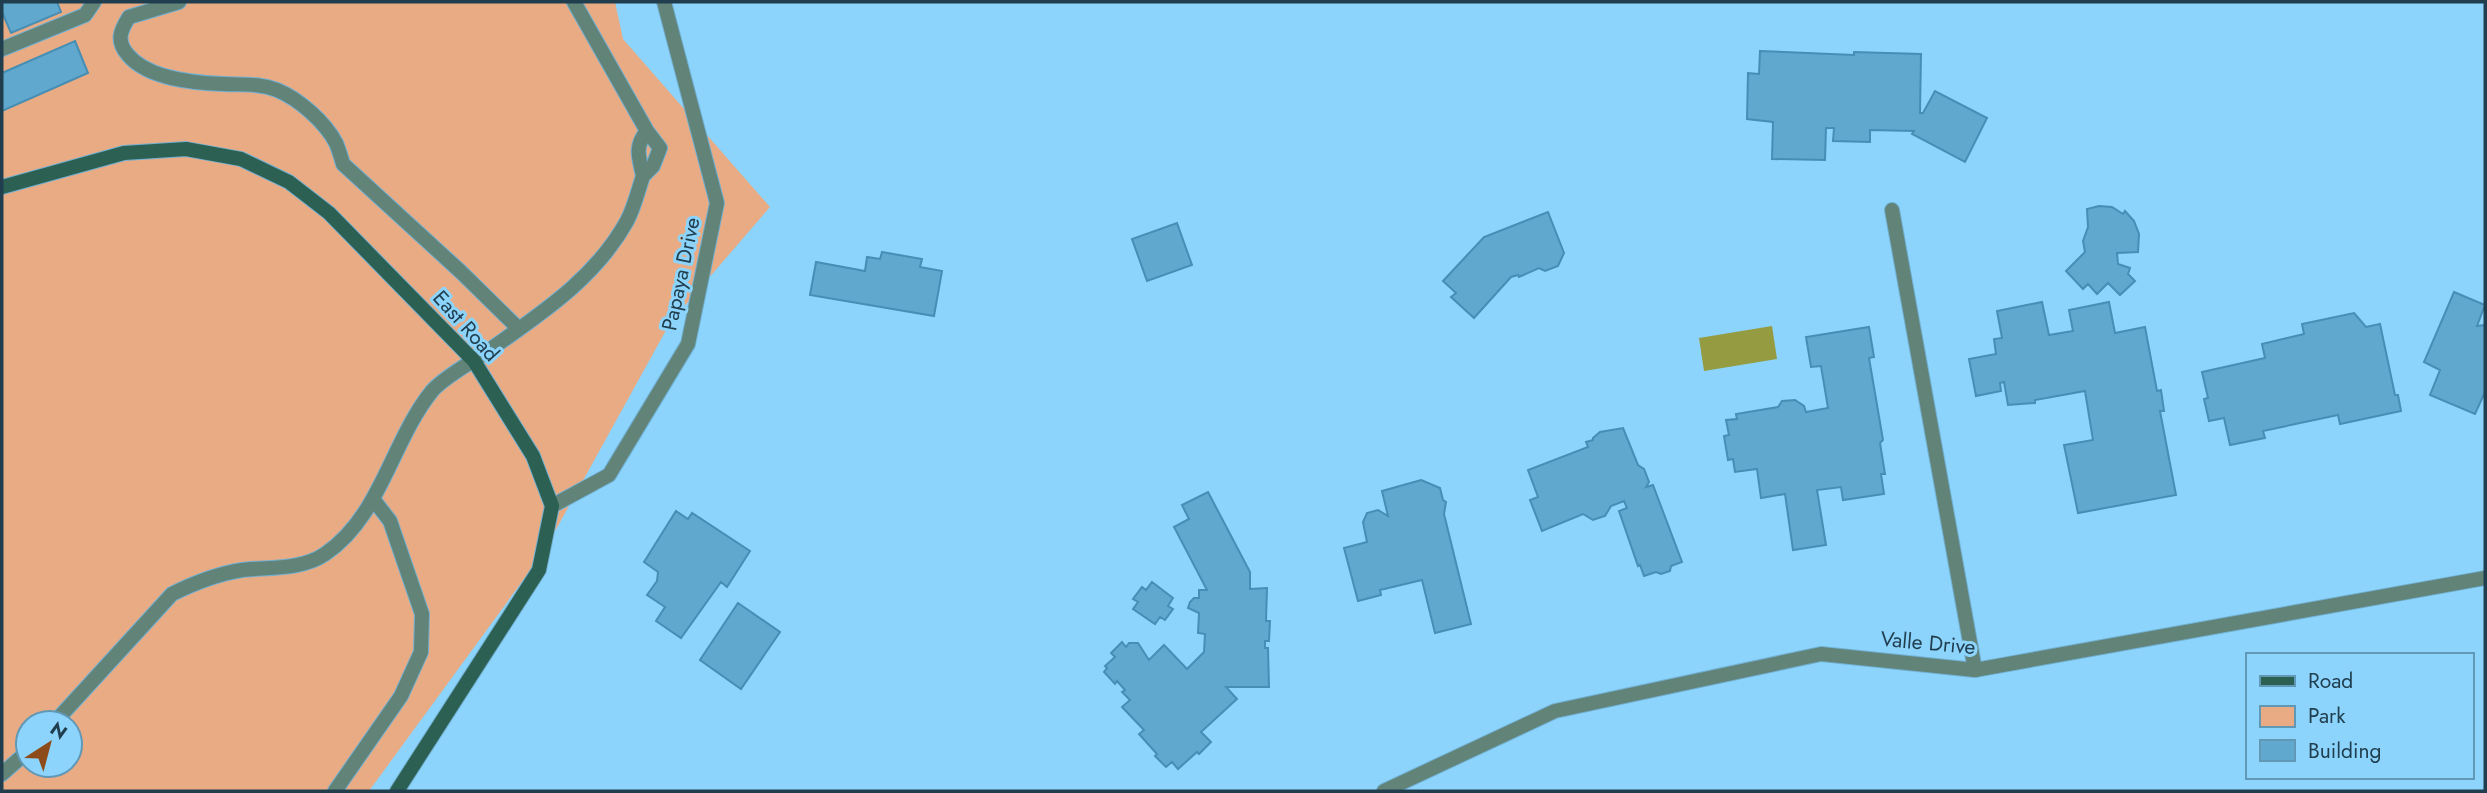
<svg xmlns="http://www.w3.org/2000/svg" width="2487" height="793" font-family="Jost,sans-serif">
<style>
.green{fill:#e9ab84;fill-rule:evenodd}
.water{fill:#949b41}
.building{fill:#60a8ce;stroke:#468eb3;stroke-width:2}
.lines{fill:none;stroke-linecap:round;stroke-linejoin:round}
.lane-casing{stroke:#72b0d2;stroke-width:16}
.street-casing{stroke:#72b0d2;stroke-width:16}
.secondary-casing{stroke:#72b0d2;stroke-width:16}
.lane{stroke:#618378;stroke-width:14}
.street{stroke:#618378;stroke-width:14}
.secondary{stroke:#2b6052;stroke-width:14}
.labels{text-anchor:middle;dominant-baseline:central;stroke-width:6;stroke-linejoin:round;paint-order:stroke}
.street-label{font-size:21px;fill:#203e4e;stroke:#8cd4fc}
</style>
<rect width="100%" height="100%" fill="#8cd4fc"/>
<!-- green -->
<path class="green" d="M 2,2 L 615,2 L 623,39 L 770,207 L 670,323 L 543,553 L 369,791 L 2,791 ZM 28,723 L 70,723 L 70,765 L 28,765 Z"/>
<!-- water -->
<path class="water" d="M 1772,326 L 1777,359 L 1704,371 L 1699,338 Z"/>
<!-- building -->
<path class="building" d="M 2,2 L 57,2 L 61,12 L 11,33 L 2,12 Z
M 75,41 L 88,73 L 2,111 L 2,73 Z
M 1760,51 L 1854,55 L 1854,52 L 1921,54 L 1920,113 L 1923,113 L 1935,91 L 1987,118 L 1965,162 L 1912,134 L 1914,131 L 1870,130 L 1870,142 L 1833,141 L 1834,128 L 1826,128 L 1825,160 L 1772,159 L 1773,122 L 1747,119 L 1748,73 L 1759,74 Z
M 2099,206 L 2112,207 L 2123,214 L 2125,211 L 2134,221 L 2139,234 L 2138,252 L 2117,253 L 2118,264 L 2130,268 L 2128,274 L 2135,281 L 2120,295 L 2108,283 L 2097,294 L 2088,284 L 2083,289 L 2066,271 L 2085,252 L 2083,241 L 2088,227 L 2087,209 Z
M 1548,212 L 1564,253 L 1558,266 L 1545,271 L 1539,268 L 1519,277 L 1518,275 L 1511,277 L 1474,318 L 1451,297 L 1456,293 L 1443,281 L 1484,237 Z
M 1177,223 L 1192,265 L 1147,281 L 1132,239 Z
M 882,252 L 922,259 L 920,267 L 942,271 L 934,316 L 810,295 L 816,262 L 865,271 L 867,257 L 880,259 Z
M 2454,292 L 2485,305 L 2477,326 L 2485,325 L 2485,392 L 2475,414 L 2430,395 L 2440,370 L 2424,362 Z
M 2042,302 L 2049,335 L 2073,331 L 2069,310 L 2109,302 L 2115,333 L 2145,327 L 2157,391 L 2161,390 L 2164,411 L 2160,411 L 2176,495 L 2078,513 L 2064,445 L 2093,440 L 2085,391 L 2035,400 L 2035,403 L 2008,405 L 2004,382 L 2000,383 L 2001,391 L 1976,396 L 1969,359 L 1996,354 L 1994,339 L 2002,338 L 1997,311 Z
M 2354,313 L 2366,327 L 2380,324 L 2395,395 L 2398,395 L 2401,411 L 2340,424 L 2338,415 L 2263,431 L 2265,438 L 2230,445 L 2224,418 L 2209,421 L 2204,399 L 2208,398 L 2202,372 L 2265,358 L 2262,344 L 2304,334 L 2302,324 Z
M 1869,327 L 1874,357 L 1869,358 L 1883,440 L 1880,443 L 1885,474 L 1881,474 L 1884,494 L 1843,500 L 1841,487 L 1817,490 L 1826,545 L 1793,550 L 1785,494 L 1761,498 L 1757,469 L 1735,472 L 1733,459 L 1728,460 L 1724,436 L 1729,435 L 1726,420 L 1737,419 L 1736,414 L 1778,407 L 1782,401 L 1795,400 L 1804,406 L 1806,412 L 1828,408 L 1821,366 L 1811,367 L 1806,337 Z
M 1623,428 L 1638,465 L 1644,469 L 1649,482 L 1646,487 L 1653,485 L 1682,562 L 1671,566 L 1670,571 L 1661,574 L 1656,572 L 1644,576 L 1640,565 L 1638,566 L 1619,511 L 1627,508 L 1624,501 L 1611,506 L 1605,516 L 1593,520 L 1583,514 L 1542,531 L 1530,500 L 1538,497 L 1528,470 L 1588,447 L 1586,442 L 1593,440 L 1593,438 L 1600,432 Z
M 1421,480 L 1440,488 L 1443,500 L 1446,502 L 1444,514 L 1471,624 L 1435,633 L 1422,580 L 1380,590 L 1381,595 L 1358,601 L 1344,548 L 1367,542 L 1363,522 L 1367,513 L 1378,510 L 1388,516 L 1382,491 Z
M 1208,492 L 1250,572 L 1250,589 L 1267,588 L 1266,621 L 1270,621 L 1269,641 L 1265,641 L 1265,648 L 1268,648 L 1269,687 L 1226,687 L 1237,699 L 1201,732 L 1211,742 L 1199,754 L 1197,752 L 1178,769 L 1172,762 L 1166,767 L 1155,756 L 1157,754 L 1139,734 L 1144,730 L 1122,707 L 1130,700 L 1122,692 L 1125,690 L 1117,681 L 1115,684 L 1104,672 L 1107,668 L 1105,666 L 1115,657 L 1111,653 L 1122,642 L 1126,647 L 1129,643 L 1138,643 L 1149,660 L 1164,645 L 1187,669 L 1204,652 L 1205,634 L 1198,633 L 1199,613 L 1188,608 L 1190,602 L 1194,598 L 1199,598 L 1199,590 L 1207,590 L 1174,527 L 1189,519 L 1182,505 Z
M 676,511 L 688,519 L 692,513 L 750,551 L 727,587 L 721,582 L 681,638 L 656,621 L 665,607 L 647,595 L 657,581 L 658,572 L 644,562 Z
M 1152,582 L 1173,598 L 1168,606 L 1173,609 L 1165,620 L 1160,617 L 1155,624 L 1133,609 L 1138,602 L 1133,599 L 1142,587 L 1146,590 Z
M 738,603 L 780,632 L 741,689 L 700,660 Z"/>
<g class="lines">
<defs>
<path id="lane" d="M 179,2 L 129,17 C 120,31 116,41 128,55 C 148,79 194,83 224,84 C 242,85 259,83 277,90 C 299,99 325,122 336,143 C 339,150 341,157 343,164 L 461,272 L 519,329
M 574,2 L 647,131
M 2,49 L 85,15 L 94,2
M 647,131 L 660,148 L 653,166 L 643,176 C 639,157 634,147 647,131 Z
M 1892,210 L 1975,670
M 54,723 L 172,594 C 194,583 217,574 242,570 C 268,567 302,570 325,554 C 381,516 391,442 432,391 C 444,377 472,362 488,351 C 540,314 595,279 627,221 C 634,208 638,191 643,176
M 2,774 L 28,751
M 335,791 L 401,696 L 421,652 L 422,614 L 390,521 L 373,499"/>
<path id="street" d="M 552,506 L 609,475 L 688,344 L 717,203 L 664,2
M 1384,791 L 1555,711 L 1821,654 L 1975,670 L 2485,578"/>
<path id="secondary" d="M 2,187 L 124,153 L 186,149 L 241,159 L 289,182 L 329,213 L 474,361 L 533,456 L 552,506 L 539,570 L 397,791"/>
</defs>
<!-- lane casing -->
<use href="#lane" class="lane-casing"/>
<!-- street casing -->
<use href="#street" class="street-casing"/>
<!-- secondary casing -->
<use href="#secondary" class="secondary-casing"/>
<!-- lane -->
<use href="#lane" class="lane"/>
<!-- street -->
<use href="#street" class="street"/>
<!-- secondary -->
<use href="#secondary" class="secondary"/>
</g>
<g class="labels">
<!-- street labels -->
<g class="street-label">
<text transform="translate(681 274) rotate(-78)">Papaya Drive</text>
<text transform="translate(466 326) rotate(48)">East Road</text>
<text transform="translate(1928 643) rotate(5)">Valle Drive</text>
</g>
</g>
<!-- border -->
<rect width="2487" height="793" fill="none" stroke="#203e4e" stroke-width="7"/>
<!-- legend -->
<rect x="2246" y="653" width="228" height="126" fill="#8cd4fc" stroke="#6198b6" stroke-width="2"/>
<rect x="2260" y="676" width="35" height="10" fill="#2b6052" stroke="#6198b6" stroke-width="2"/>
<text x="2308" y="688" font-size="21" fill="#203e4e">Road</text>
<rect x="2260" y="706" width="35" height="21" fill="#e9ab84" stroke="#6198b6" stroke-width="2"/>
<text x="2308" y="723" font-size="21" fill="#203e4e">Park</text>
<rect x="2260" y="740" width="35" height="21" fill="#60a8ce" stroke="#6198b6" stroke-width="2"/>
<text x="2308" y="758" font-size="21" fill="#203e4e">Building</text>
<!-- north arrow -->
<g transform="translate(49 744) rotate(36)"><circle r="33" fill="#8cd4fc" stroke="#6198b6" stroke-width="2"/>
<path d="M0-5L12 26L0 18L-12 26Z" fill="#8d4b19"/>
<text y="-10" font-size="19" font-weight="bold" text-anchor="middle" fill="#203e4e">N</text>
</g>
</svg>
